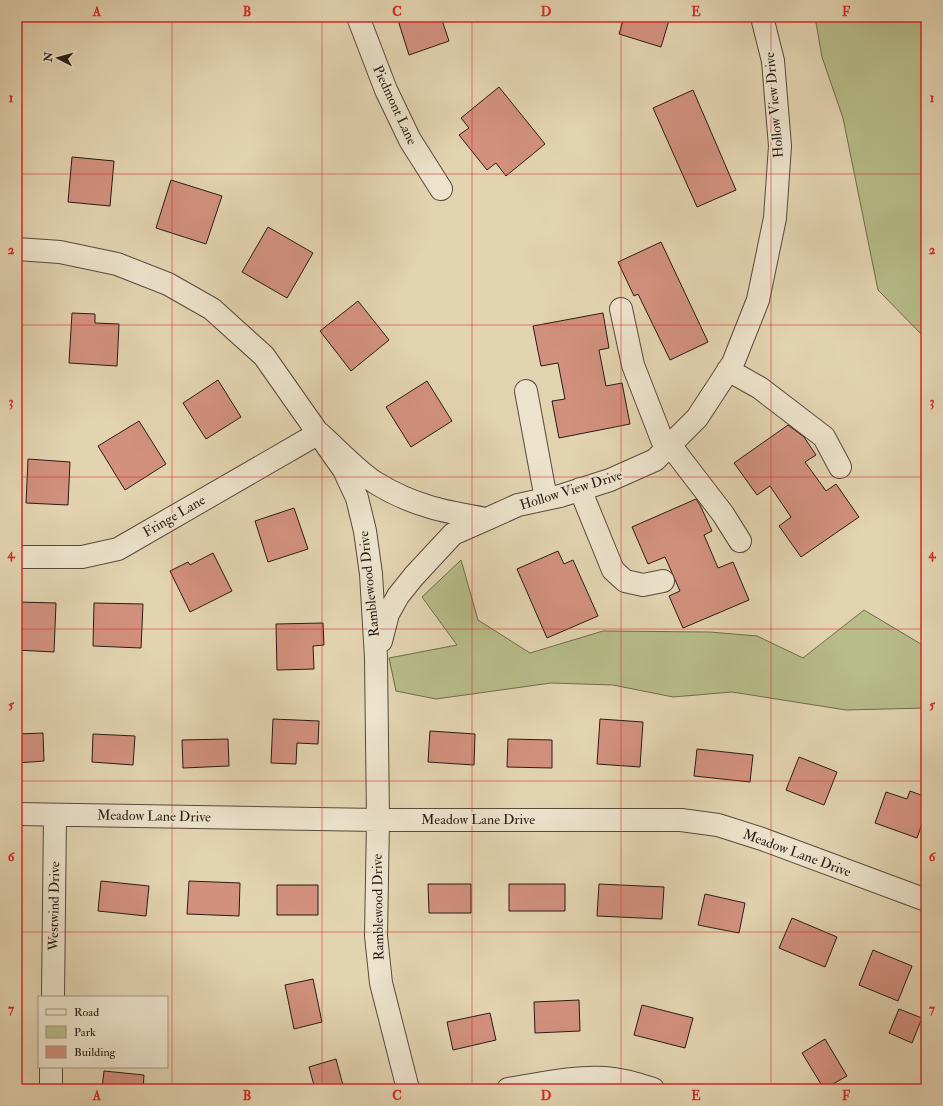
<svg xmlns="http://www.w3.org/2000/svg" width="943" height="1106" font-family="'IM FELL Double Pica',serif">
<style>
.green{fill:#b7bc89;stroke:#706c4e}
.building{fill:#d2917f;stroke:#291b14}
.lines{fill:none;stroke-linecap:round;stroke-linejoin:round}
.minor-casing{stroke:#58493b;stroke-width:24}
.minor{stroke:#ede3cc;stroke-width:22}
.grid{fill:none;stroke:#d62828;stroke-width:1;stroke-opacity:0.55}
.labels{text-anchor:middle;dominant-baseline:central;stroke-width:3.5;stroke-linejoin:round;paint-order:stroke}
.street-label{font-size:14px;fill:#291b14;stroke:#ede3cc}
.neatline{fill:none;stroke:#d62828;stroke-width:1.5}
.grid-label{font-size:13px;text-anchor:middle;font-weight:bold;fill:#d62828}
</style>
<rect width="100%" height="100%" fill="#e3d4b1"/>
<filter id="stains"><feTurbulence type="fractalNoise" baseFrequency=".005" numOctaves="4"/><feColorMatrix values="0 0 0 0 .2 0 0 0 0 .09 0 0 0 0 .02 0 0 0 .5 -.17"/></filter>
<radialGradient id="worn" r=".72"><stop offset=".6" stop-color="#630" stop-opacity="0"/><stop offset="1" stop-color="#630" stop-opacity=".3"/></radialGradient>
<!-- green -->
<path class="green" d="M 815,17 L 926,17 L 926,339 L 878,290 L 843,118 L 822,57 Z
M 461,560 L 478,620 L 530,653 L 603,631 L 710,632 L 757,636 L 803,658 L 864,610 L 926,647 L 926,708 L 846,710 L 732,692 L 673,697 L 613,685 L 551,683 L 436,699 L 396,691 L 389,658 L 457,645 L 422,597 Z"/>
<!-- building -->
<path class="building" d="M 397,17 L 441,17 L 449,41 L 409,55 Z
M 624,17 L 670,17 L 661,47 L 619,34 Z
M 499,87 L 545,144 L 506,176 L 496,163 L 487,170 L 459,135 L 469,128 L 461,118 Z
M 693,90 L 736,190 L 697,207 L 653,108 Z
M 72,157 L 114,161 L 110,206 L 68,202 Z
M 171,180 L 222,196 L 206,244 L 156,228 Z
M 268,227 L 313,253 L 287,298 L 242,272 Z
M 661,242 L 708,342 L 670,360 L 638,294 L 634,296 L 618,262 Z
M 358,301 L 389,340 L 351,371 L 320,331 Z
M 72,313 L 95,314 L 95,323 L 119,324 L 117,366 L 69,363 Z
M 603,313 L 609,348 L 599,350 L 606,386 L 622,383 L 630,424 L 559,438 L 552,401 L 565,399 L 558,363 L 541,366 L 533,326 Z
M 218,380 L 241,417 L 206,439 L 183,403 Z
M 427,381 L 452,421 L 411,447 L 386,407 Z
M 139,421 L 166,464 L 125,490 L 98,446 Z
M 788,425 L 804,437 L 816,455 L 805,462 L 826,491 L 836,484 L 859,517 L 801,557 L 779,526 L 791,517 L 770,486 L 757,495 L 734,463 Z
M 28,459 L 70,462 L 68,505 L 26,503 Z
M 696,499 L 700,505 L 712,531 L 704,535 L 718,568 L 733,562 L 749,600 L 683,628 L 669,596 L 680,591 L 665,557 L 648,564 L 632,527 Z
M 294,508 L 308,549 L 268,562 L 255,521 Z
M 558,551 L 564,564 L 573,560 L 598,616 L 547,638 L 517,569 Z
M 213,553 L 232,591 L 190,612 L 170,571 L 188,562 L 190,565 Z
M 17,602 L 56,603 L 54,652 L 17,650 Z
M 94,603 L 143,604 L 141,648 L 93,646 Z
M 323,623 L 324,645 L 313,646 L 314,669 L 277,670 L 276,624 Z
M 273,719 L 319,721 L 318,744 L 297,743 L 296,764 L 271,763 Z
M 600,719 L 643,722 L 640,767 L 597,764 Z
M 430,731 L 475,734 L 474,765 L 428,762 Z
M 43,733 L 44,761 L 17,763 L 17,734 Z
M 93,734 L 135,736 L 133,765 L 92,762 Z
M 228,739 L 229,766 L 183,768 L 182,740 Z
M 508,739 L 552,740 L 552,768 L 507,767 Z
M 697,749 L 753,755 L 750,782 L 694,776 Z
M 799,757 L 837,772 L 824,805 L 786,790 Z
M 910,791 L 926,797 L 926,812 L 917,838 L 875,823 L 886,792 L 907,799 Z
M 101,881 L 149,886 L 146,916 L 98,911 Z
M 189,881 L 240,883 L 239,916 L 187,914 Z
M 428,884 L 471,884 L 471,913 L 429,913 Z
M 509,884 L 565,884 L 565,911 L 509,911 Z
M 599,884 L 664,887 L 662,919 L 597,916 Z
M 277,885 L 318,885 L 318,915 L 277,915 Z
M 705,894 L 745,903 L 739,933 L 698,925 Z
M 792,918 L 837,937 L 825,967 L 779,948 Z
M 873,950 L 912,966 L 898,1001 L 859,985 Z
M 313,979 L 322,1022 L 294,1029 L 285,985 Z
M 579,1000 L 580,1031 L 535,1033 L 534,1002 Z
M 642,1005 L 693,1018 L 685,1048 L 634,1035 Z
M 899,1009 L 922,1018 L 912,1043 L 889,1033 Z
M 490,1013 L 496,1040 L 453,1050 L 447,1022 Z
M 825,1039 L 847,1076 L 824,1089 L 802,1053 Z
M 336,1059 L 344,1089 L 315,1089 L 309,1067 Z
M 104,1071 L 144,1075 L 143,1089 L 102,1089 Z"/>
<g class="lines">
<defs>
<path id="minor" d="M 358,17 L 386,90 L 410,140 L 441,189
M 17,249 L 60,252 L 117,264 L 168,284 L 212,309 L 264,356 L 344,470 L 357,498 L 365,531 L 371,574 L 376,658 L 378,820 L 376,936 L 381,983 L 408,1089
M 621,309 L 633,365 L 666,450
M 728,370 L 760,388 L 824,437 L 840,467
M 526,391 L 546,499
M 670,445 L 723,514 L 740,541
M 580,489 L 613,570 L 625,581 L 643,585 L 663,581
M 487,519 L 518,505 L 560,496 L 610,480 L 655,460 L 697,418 L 733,363 L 758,300 L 775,218 L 780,146 L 773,61 L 762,17
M 17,557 L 82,557 L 118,549 L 319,433 C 335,447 358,472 376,483 C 413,506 446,512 487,519 L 453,534 L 414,576 L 398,596 L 388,614 L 381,641
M 17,814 L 378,820 L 681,820 L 718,825 L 762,839 L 926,900
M 53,997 L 55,815
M 51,1089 L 51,1067
M 508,1089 C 540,1084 573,1076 605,1078 C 621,1079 638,1084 653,1089"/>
</defs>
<!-- minor casing -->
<use href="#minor" class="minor-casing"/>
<!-- minor -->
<use href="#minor" class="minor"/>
</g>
<!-- grid -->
<path class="grid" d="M 172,17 L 172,1089M 322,17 L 322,1089M 472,17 L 472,1089M 621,17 L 621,1089M 771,17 L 771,1089M 17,174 L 926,174M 17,325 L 926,325M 17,477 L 926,477M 17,629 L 926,629M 17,781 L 926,781M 17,932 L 926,932"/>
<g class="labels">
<!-- street labels -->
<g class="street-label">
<text transform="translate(395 105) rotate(65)">Piedmont Lane</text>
<text transform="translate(774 105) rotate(-95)">Hollow View Drive</text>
<text transform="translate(571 490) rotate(-17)">Hollow View Drive</text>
<text transform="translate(174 516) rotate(-30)">Fringe Lane</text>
<text transform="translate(369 584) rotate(-96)">Ramblewood Drive</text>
<text transform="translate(154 816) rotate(1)">Meadow Lane Drive</text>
<text x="478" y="819">Meadow Lane Drive</text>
<text transform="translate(797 853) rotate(20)">Meadow Lane Drive</text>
<text transform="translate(54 906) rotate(-89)">Westwind Drive</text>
<text transform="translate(378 907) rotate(-91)">Ramblewood Drive</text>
</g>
</g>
<!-- margin -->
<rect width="943" height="1106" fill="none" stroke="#e3d4b1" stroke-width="44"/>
<!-- legend -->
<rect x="38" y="996" width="130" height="72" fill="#ede3cc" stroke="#9f9382"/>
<rect x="46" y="1009" width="20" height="6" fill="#ede3cc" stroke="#9f9382"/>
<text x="74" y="1016" font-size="12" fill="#291b14">Road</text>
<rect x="46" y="1026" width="20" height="12" fill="#b7bc89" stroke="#9f9382"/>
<text x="74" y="1036" font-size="12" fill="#291b14">Park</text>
<rect x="46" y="1046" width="20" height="12" fill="#d2917f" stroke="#9f9382"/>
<text x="74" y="1056" font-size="12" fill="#291b14">Building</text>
<!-- north arrow -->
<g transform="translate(58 58) rotate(276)" stroke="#ede3cc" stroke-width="3" paint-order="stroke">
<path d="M0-3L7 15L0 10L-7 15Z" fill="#291b14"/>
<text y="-6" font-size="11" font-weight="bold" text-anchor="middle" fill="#291b14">N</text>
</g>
<rect x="22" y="22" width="899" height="1062" class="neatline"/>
<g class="grid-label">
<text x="97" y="16">A</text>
<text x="247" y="16">B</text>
<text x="397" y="16">C</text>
<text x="546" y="16">D</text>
<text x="696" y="16">E</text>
<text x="846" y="16">F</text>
<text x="11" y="102">1</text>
<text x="932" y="102">1</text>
<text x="11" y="254">2</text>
<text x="932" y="254">2</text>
<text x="11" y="406">3</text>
<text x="932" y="406">3</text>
<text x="11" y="558">4</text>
<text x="932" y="558">4</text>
<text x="11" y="709">5</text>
<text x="932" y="709">5</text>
<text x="11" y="861">6</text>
<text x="932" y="861">6</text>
<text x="11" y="1013">7</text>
<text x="932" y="1013">7</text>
<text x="97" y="1100">A</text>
<text x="247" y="1100">B</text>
<text x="397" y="1100">C</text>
<text x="546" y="1100">D</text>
<text x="696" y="1100">E</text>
<text x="846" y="1100">F</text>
</g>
<rect width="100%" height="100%" filter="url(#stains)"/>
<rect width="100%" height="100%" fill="url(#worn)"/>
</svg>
